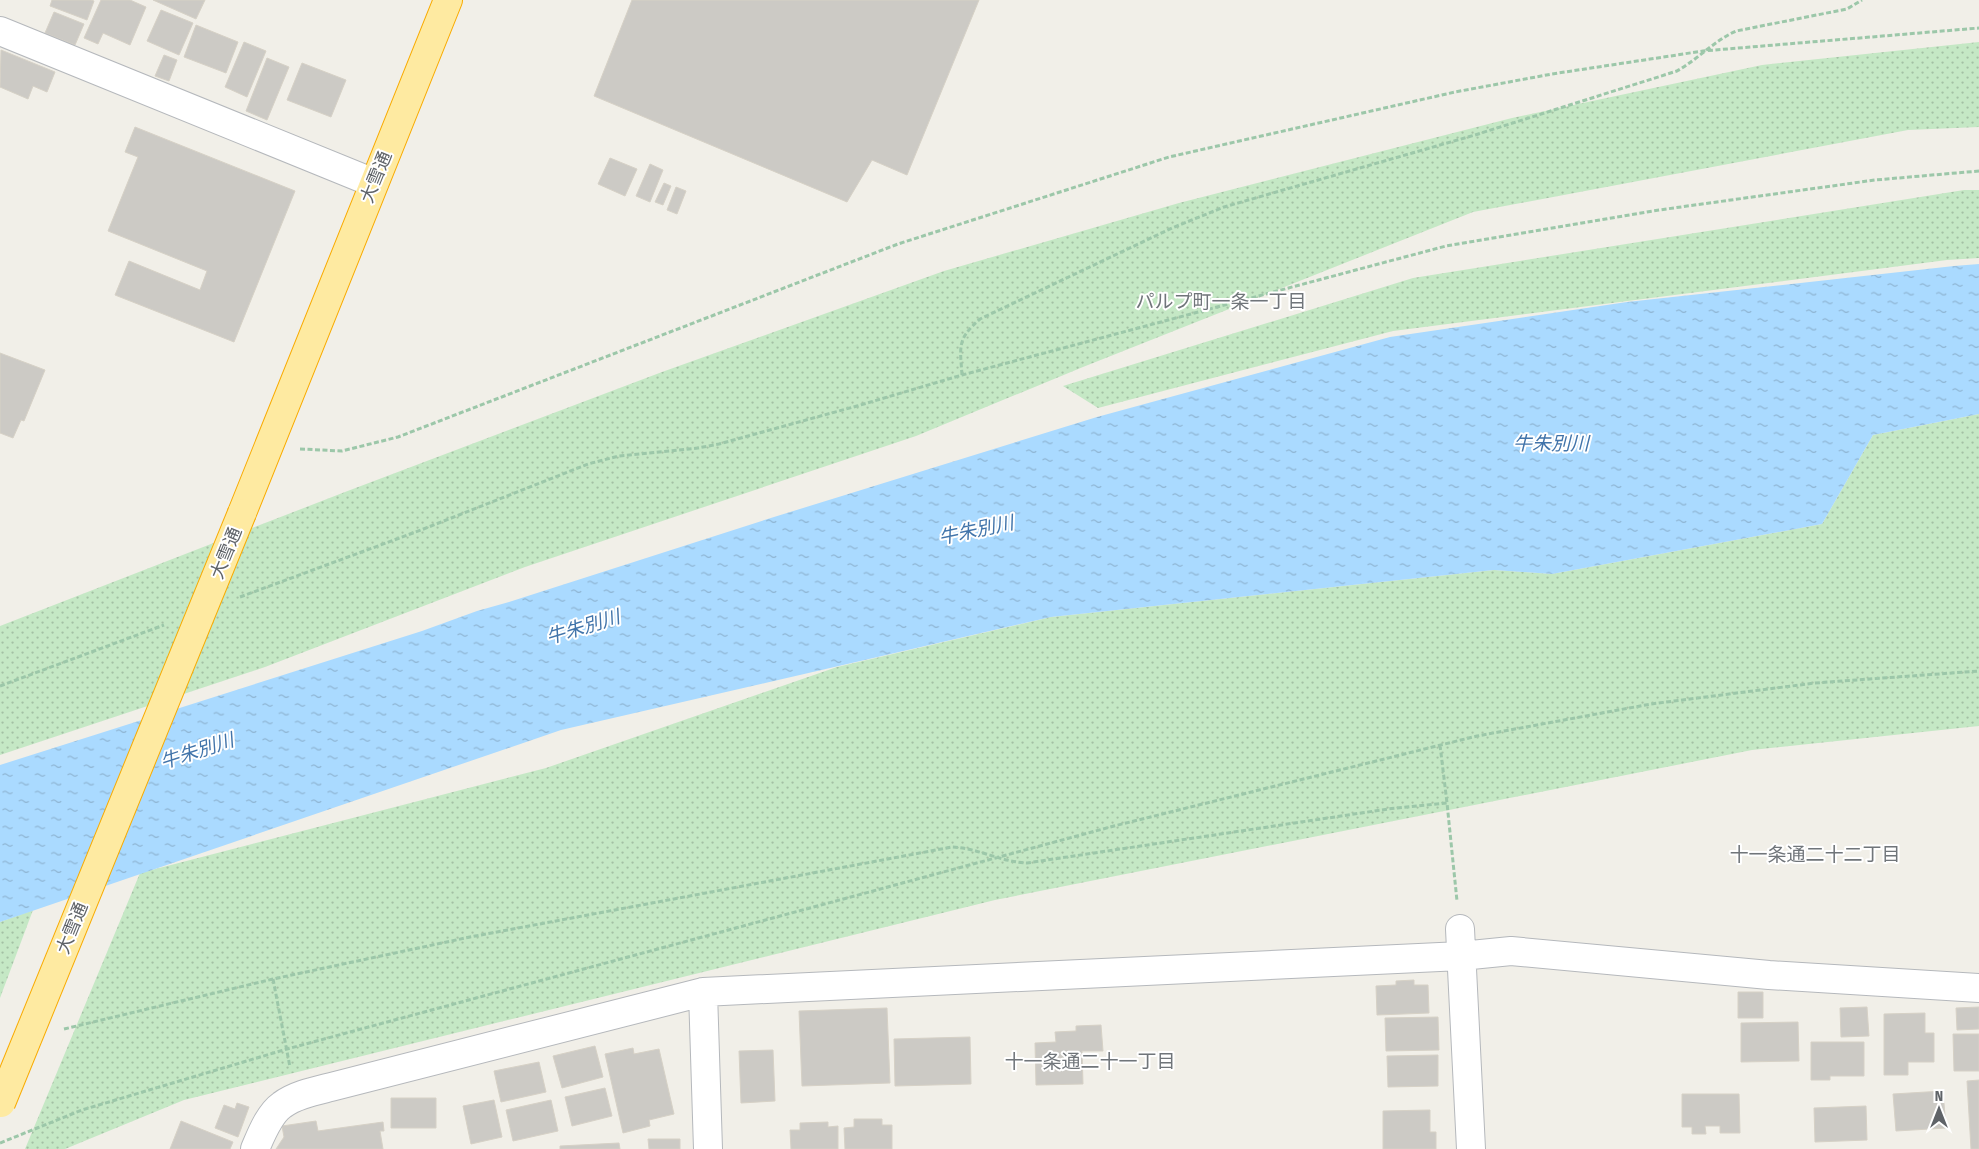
<svg xmlns="http://www.w3.org/2000/svg" width="1979" height="1149" font-family="'Fira Sans Condensed','Noto Sans JP',sans-serif">
<style>
.grass{fill:url(#grass-dots)}
.water{fill:url(#water-ripples)}
.building{fill:#cccac5;stroke:#d6d1c6}
.lines{fill:none;stroke-linecap:round;stroke-linejoin:round}
.minor-casing{stroke:#b5b8bc;stroke-width:30}
.trunk-casing{stroke:#f9ab00;stroke-width:30}
.path{stroke:#9cc7a9;stroke-width:3;stroke-dasharray:5 2.5;stroke-linecap:butt}
.minor{stroke:#fff;stroke-width:28}
.trunk{stroke:#feeaa1;stroke-width:28}
.trunk-bridge-casing{stroke:#f9ab00;stroke-width:30;stroke-linecap:butt}
.trunk-bridge{stroke:#feeaa1;stroke-width:28}
.labels{text-anchor:middle;dominant-baseline:central;stroke-width:4;stroke-linejoin:round;paint-order:stroke}
.street-label{font-size:18px;fill:#5f6368;stroke:#fff}
.neighbourhood-label{font-size:19px;fill:#70757a;stroke:#fff}
.water-label{font-size:19px;font-style:italic;fill:#4174aa;stroke:#fff}
</style>
<defs>
<pattern id="grass-dots" width="8" height="8" patternUnits="userSpaceOnUse" patternTransform="scale(1.25)"><rect width="8" height="8" fill="#c5e8c5"/><path d="M2 2h.1M6 6h.1" fill="none" stroke="#a3c0a4" stroke-width="1.8" stroke-linecap="round"/></pattern>
<pattern id="water-ripples" width="26" height="14" patternUnits="userSpaceOnUse" patternTransform="scale(1.25)"><rect width="26" height="14" fill="#aadaff"/><path d="M2 4q2-2 4 0t4 0M15 11q2-2 4 0t4 0" fill="none" stroke="#8eb4d2"/></pattern>
</defs>
<rect width="100%" height="100%" fill="#f1efe8"/>
<!-- grass -->
<path class="grass" d="M 1979,42 L 1979,127 L 1908,130 L 1473,212 L 1083,367 L 916,436 L 525,567 L 265,667 L 0,755 L 0,626 L 345,492 L 662,372 L 944,271 L 1179,203 L 1512,118 L 1762,65 Z
M 1964,190 L 1979,190 L 1979,258 L 1947,260 L 1393,331 L 1098,408 L 1063,386 L 1413,278 Z
M 1979,414 L 1979,726 L 1752,750 L 995,900 L 184,1100 L 65,1149 L 25,1149 L 140,873 L 546,768 L 837,667 L 1051,617 L 1494,570 L 1552,574 L 1822,524 L 1873,435 Z
M 33,910 L 0,998 L 0,922 Z"/>
<!-- water -->
<path class="water" d="M 1979,264 L 1979,414 L 1873,435 L 1822,524 L 1552,574 L 1494,570 L 1051,617 L 561,730 L 0,922 L 0,765 L 422,631 L 477,611 L 509,602 L 774,517 L 1097,417 L 1390,337 L 1627,302 L 1954,266 Z"/>
<!-- building -->
<path class="building" d="M 52,0 L 91,0 L 94,1 L 87,20 L 50,6 Z
M 101,0 L 130,0 L 146,7 L 130,45 L 103,33 L 98,44 L 84,38 Z
M 153,0 L 205,0 L 196,19 Z
M 632,0 L 979,0 L 907,175 L 872,160 L 847,202 L 594,96 Z
M 161,10 L 193,23 L 179,55 L 147,41 Z
M 54,12 L 84,24 L 75,45 L 45,33 Z
M 196,25 L 238,42 L 226,73 L 184,57 Z
M 244,42 L 266,51 L 247,97 L 225,87 Z
M 1,50 L 55,72 L 47,92 L 33,86 L 28,99 L 0,87 Z
M 164,55 L 177,60 L 169,81 L 155,76 Z
M 267,58 L 289,67 L 267,120 L 246,111 Z
M 302,63 L 346,80 L 331,117 L 287,100 Z
M 135,127 L 295,191 L 234,342 L 115,295 L 129,261 L 200,290 L 207,271 L 108,231 L 138,157 L 125,152 Z
M 610,158 L 637,169 L 625,196 L 598,184 Z
M 650,164 L 663,170 L 650,202 L 636,196 Z
M 664,183 L 671,186 L 663,205 L 655,202 Z
M 676,187 L 686,191 L 677,214 L 667,210 Z
M 0,353 L 45,370 L 24,421 L 21,420 L 13,438 L 0,433 Z
M 1414,980 L 1414,985 L 1428,985 L 1429,1013 L 1377,1015 L 1376,986 L 1396,985 L 1396,981 Z
M 1738,992 L 1763,992 L 1763,1018 L 1738,1018 Z
M 1867,1007 L 1869,1036 L 1841,1037 L 1840,1008 Z
M 1979,1007 L 1979,1029 L 1957,1030 L 1956,1008 Z
M 887,1008 L 890,1083 L 802,1086 L 799,1011 Z
M 1925,1013 L 1925,1033 L 1934,1033 L 1934,1062 L 1908,1062 L 1908,1075 L 1884,1075 L 1884,1014 Z
M 1438,1017 L 1439,1050 L 1386,1051 L 1385,1018 Z
M 1798,1022 L 1799,1061 L 1741,1062 L 1741,1023 Z
M 1101,1025 L 1103,1051 L 1082,1051 L 1083,1084 L 1036,1085 L 1035,1043 L 1056,1042 L 1055,1032 L 1076,1031 L 1076,1026 Z
M 1953,1034 L 1979,1034 L 1979,1071 L 1954,1071 Z
M 970,1037 L 971,1084 L 895,1086 L 894,1039 Z
M 1811,1042 L 1864,1042 L 1864,1076 L 1830,1076 L 1830,1080 L 1811,1080 Z
M 595,1046 L 603,1077 L 562,1088 L 553,1056 Z
M 633,1048 L 634,1054 L 659,1049 L 674,1114 L 649,1120 L 650,1126 L 623,1133 L 605,1054 Z
M 773,1050 L 775,1101 L 741,1103 L 739,1051 Z
M 1438,1055 L 1438,1086 L 1388,1087 L 1387,1056 Z
M 539,1062 L 546,1092 L 501,1102 L 494,1071 Z
M 1979,1080 L 1979,1149 L 1971,1149 L 1967,1081 Z
M 605,1088 L 612,1116 L 572,1126 L 565,1097 Z
M 1943,1091 L 1946,1128 L 1896,1131 L 1893,1094 Z
M 1682,1094 L 1739,1094 L 1740,1133 L 1720,1133 L 1720,1126 L 1705,1126 L 1706,1134 L 1692,1134 L 1692,1127 L 1682,1127 Z
M 391,1098 L 436,1098 L 436,1128 L 391,1128 Z
M 494,1100 L 502,1137 L 471,1144 L 463,1106 Z
M 551,1100 L 558,1131 L 513,1141 L 506,1110 Z
M 237,1103 L 249,1107 L 238,1137 L 215,1128 L 224,1105 L 235,1109 Z
M 1866,1106 L 1867,1140 L 1815,1142 L 1814,1108 Z
M 1430,1110 L 1430,1132 L 1436,1132 L 1436,1149 L 1383,1149 L 1383,1111 Z
M 854,1119 L 882,1119 L 882,1125 L 892,1125 L 892,1149 L 845,1149 L 844,1128 L 854,1127 Z
M 181,1121 L 233,1142 L 230,1149 L 170,1149 Z
M 316,1121 L 318,1131 L 383,1122 L 384,1131 L 380,1131 L 383,1149 L 276,1149 L 284,1137 L 282,1126 Z
M 828,1122 L 828,1127 L 838,1126 L 838,1149 L 791,1149 L 790,1130 L 800,1130 L 800,1123 Z
M 648,1139 L 680,1139 L 680,1149 L 649,1149 Z
M 619,1143 L 620,1149 L 560,1149 L 560,1146 Z"/>
<g class="lines">
<defs>
<path id="minor" d="M 0,31 L 374,183
M 1460,929 L 1471,1149
M 703,992 L 708,1149
M 255,1149 C 261,1135 269,1114 282,1105 C 295,1095 315,1091 331,1087 L 703,992 L 1461,956 L 1511,951 L 1769,975 L 1979,988"/>
<path id="trunk" d="M 242,513 L 448,0"/>
</defs>
<!-- minor casing -->
<use href="#minor" class="minor-casing"/>
<!-- trunk casing -->
<use href="#trunk" class="trunk-casing"/>
<!-- path -->
<path class="path" d="M 962,375 C 960,346 957,339 980,319 L 1172,228 L 1224,207 L 1475,135 L 1677,71 C 1698,59 1714,41 1736,31 L 1847,9 L 1862,0
M 300,449 L 342,451 L 398,437 L 898,244 L 1169,157 L 1455,92 L 1552,74 L 1703,51 L 1979,28
M 240,597 L 421,530 L 588,464 L 619,456 L 698,448 L 719,444 L 857,406 L 962,375 L 1446,246 L 1659,210 L 1875,180 L 1979,171
M 0,686 L 164,625
M 1440,745 L 1447,803
M 273,979 L 290,1067
M 64,1029 L 273,979 L 470,937 L 952,847 C 978,848 1001,862 1027,863 L 1388,809 L 1447,803 L 1457,901
M 0,1143 L 82,1110 L 287,1049 L 1114,826 L 1477,736 L 1651,704 L 1815,683 L 1979,671"/>
<!-- minor -->
<use href="#minor" class="minor"/>
<!-- trunk -->
<use href="#trunk" class="trunk"/>
<defs>
<path id="trunk-bridge" d="M 1,1103 L 242,513"/>
</defs>
<!-- trunk-bridge casing -->
<use href="#trunk-bridge" class="trunk-bridge-casing"/>
<!-- trunk-bridge -->
<use href="#trunk-bridge" class="trunk-bridge"/>
</g>
<g class="labels">
<!-- street labels -->
<g class="street-label">
<text transform="translate(376 177) rotate(-68)">大雪通</text>
<text transform="translate(226 553) rotate(-68)">大雪通</text>
<text transform="translate(72 928) rotate(-68)">大雪通</text>
</g>
<!-- neighbourhood labels -->
<g class="neighbourhood-label">
<text x="1221" y="301">パルプ町一条一丁目</text>
<text x="1815" y="854">十一条通二十二丁目</text>
<text x="1090" y="1061">十一条通二十一丁目</text>
</g>
<!-- water labels -->
<g class="water-label">
<text x="1551" y="443">牛朱別川</text>
<text transform="translate(976 530) rotate(-12)">牛朱別川</text>
<text transform="translate(583 627) rotate(-17)">牛朱別川</text>
<text transform="translate(197 751) rotate(-18)">牛朱別川</text>
</g>
</g>
<!-- north arrow -->
<g transform="translate(1939 1109)" stroke="#ffffff" stroke-width="4" paint-order="stroke">
<path d="M0-4L9 19L0 12L-9 19Z" fill="#5f6368"/>
<text y="-8" font-size="14" font-weight="bold" text-anchor="middle" fill="#5f6368">N</text>
</g>
</svg>
